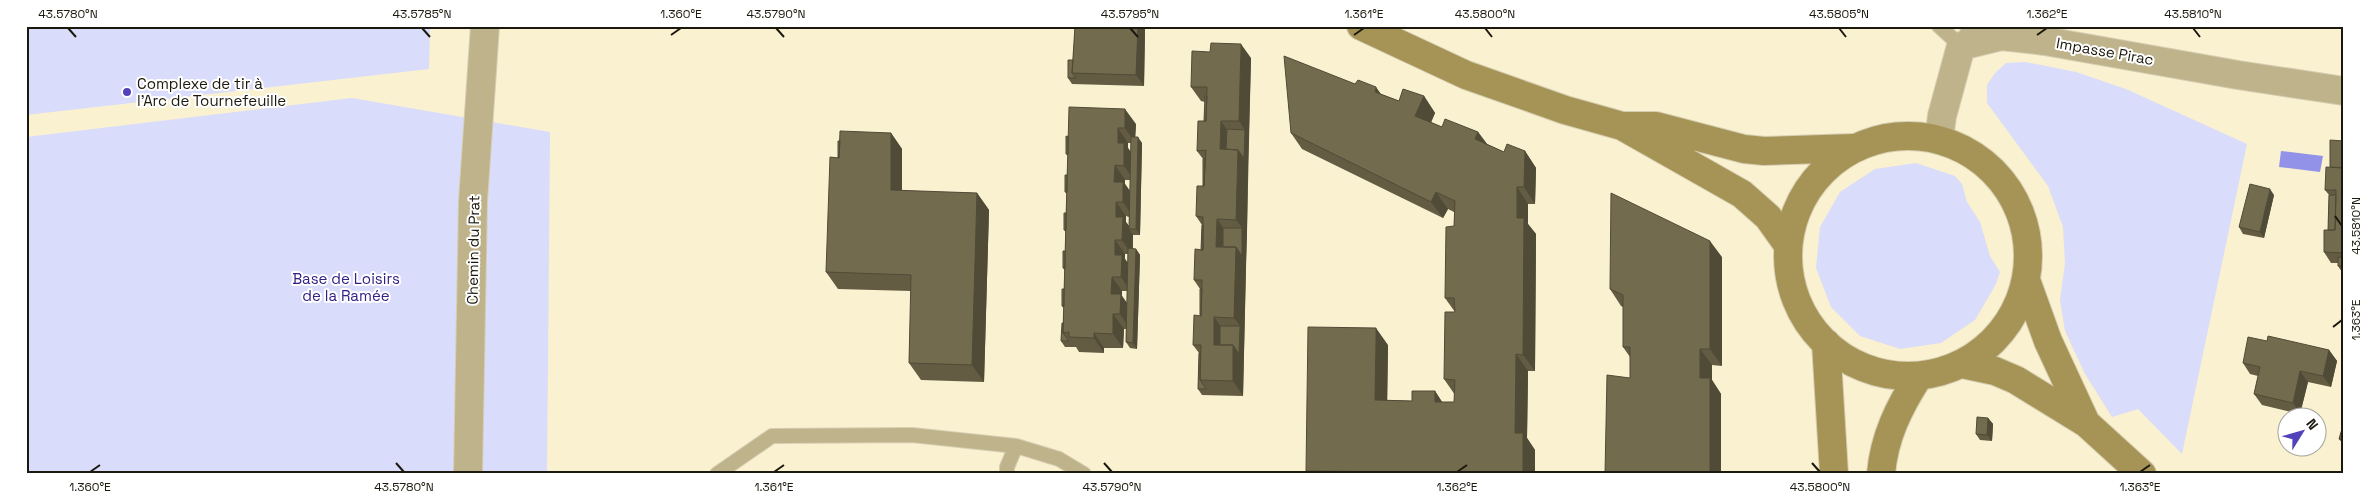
<svg xmlns="http://www.w3.org/2000/svg" width="2370" height="500" font-family="'Space Grotesk',sans-serif">
<style>
.green{fill:#d9dcfa}
.water{fill:#9292e9}
.lines{fill:none;stroke-linecap:round;stroke-linejoin:round}
.lane-casing{stroke:#d6ceb2;stroke-width:16}
.street-casing{stroke:#d6ceb2;stroke-width:30}
.secondary-casing{stroke:#d6ceb2;stroke-width:30}
.lane{stroke:#beb38a;stroke-width:14}
.street{stroke:#beb38a;stroke-width:28}
.secondary{stroke:#a59455;stroke-width:28}
.wall{fill:#635c43;fill-rule:evenodd}
.shaded-wall{fill:#504b37}
.building{fill:#736b4e;stroke:#504b37}
.ticks{fill:none;stroke:#1b180d;stroke-width:2}
.poi-dot{fill:#5243bb;stroke:#fff;stroke-width:2}
.labels{text-anchor:middle;dominant-baseline:central;stroke-width:4;stroke-linejoin:round;paint-order:stroke}
.street-label{font-size:15px;fill:#1b180d;stroke:#fff}
.poi-label{font-size:15px;fill:#1b180d;stroke:#fff;text-anchor:start}
.park-label{font-size:15px;fill:#332185;stroke:#fff}
.neatline{fill:none;stroke:#1b180d;stroke-width:2}
.ticks-label{font-size:12px;text-anchor:middle;fill:#1b180d}
</style>
<rect width="100%" height="100%" fill="#faf1d1"/>
<!-- green -->
<path class="green" d="M 26,26 L 430,26 L 429,69 L 26,115 Z
M 2025,62 L 2076,72 L 2126,89 L 2247,144 L 2182,454 L 2138,409 L 2112,417 L 2085,374 L 2065,331 L 2060,300 L 2065,263 L 2063,227 L 2048,186 L 1987,103 L 1987,85 L 1995,73 L 2006,63 Z
M 352,98 L 550,132 L 547,474 L 26,474 L 26,137 Z
M 1916,163 L 1955,176 L 1962,184 L 1967,202 L 1980,222 L 1990,256 L 2000,272 L 1996,284 L 1975,320 L 1941,343 L 1900,349 L 1860,336 L 1831,307 L 1816,268 L 1820,227 L 1840,192 L 1875,169 Z"/>
<!-- water -->
<path class="water" d="M 2281,151 L 2323,156 L 2320,172 L 2279,167 Z"/>
<g class="lines">
<defs>
<path id="lane" d="M 1939,26 L 1961,46 L 1970,26
M 717,474 L 772,436 L 912,435 L 1016,446 L 1059,459 L 1084,474
M 1007,474 L 1007,467 L 1016,446"/>
<path id="street" d="M 1939,139 L 1942,116 L 1961,46 L 2002,36 L 2045,41 L 2238,75 L 2344,91
M 468,474 L 473,201 L 485,26"/>
<path id="secondary" d="M 1361,26 L 1466,75 L 1565,110 L 1622,126 L 1742,194 L 1768,217 L 1788,245
M 1624,126 L 1656,126 L 1744,149 L 1764,151 L 1853,148
M1788 256a120 120 0 1 1 240 0a120 120 0 1 1-240 0Z
M 2026,280 L 2048,341 L 2086,423
M 1826,343 L 1834,474
M 1962,364 L 1995,371 L 2016,380 L 2086,423 L 2142,474
M 1881,474 C 1884,437 1899,407 1919,376"/>
</defs>
<!-- lane casing -->
<use href="#lane" class="lane-casing"/>
<!-- street casing -->
<use href="#street" class="street-casing"/>
<!-- secondary casing -->
<use href="#secondary" class="secondary-casing"/>
<!-- lane -->
<use href="#lane" class="lane"/>
<!-- street -->
<use href="#street" class="street"/>
<!-- secondary -->
<use href="#secondary" class="secondary"/>
</g>
<!-- wall -->
<path class="wall" d="M 1075,26 L 1143,26 L 1145,30 L 1144,86 L 1072,84 L 1068,78 L 1073,60 Z
M 1251,58 L 1243,396 L 1202,395 L 1198,389 L 1199,353 L 1193,345 L 1200,315 L 1200,289 L 1194,280 L 1201,250 L 1202,225 L 1196,216 L 1203,186 L 1203,159 L 1197,151 L 1204,121 L 1205,102 L 1201,101 L 1191,87 Z
M 1381,94 L 1399,101 L 1424,96 L 1435,113 L 1431,122 L 1442,127 L 1478,132 L 1487,144 L 1504,152 L 1525,151 L 1536,168 L 1535,204 L 1528,204 L 1528,224 L 1536,234 L 1535,371 L 1528,371 L 1527,438 L 1535,450 L 1535,474 L 1308,474 L 1306,471 L 1388,345 L 1387,400 L 1412,401 L 1435,391 L 1442,402 L 1454,402 L 1455,395 L 1444,379 L 1455,312 L 1445,298 L 1454,226 L 1454,212 L 1448,209 L 1443,218 L 1302,149 L 1291,133 Z
M 1136,124 L 1135,137 L 1142,143 L 1140,235 L 1133,235 L 1133,249 L 1136,249 L 1140,255 L 1137,349 L 1130,348 L 1126,342 L 1126,329 L 1124,329 L 1123,348 L 1104,348 L 1104,353 L 1079,352 L 1076,347 L 1065,347 L 1061,341 L 1063,323 L 1064,309 L 1062,306 L 1064,289 L 1065,271 L 1063,268 L 1065,251 L 1066,232 L 1064,230 L 1066,213 L 1067,194 L 1065,192 L 1067,175 L 1068,156 L 1066,154 L 1066,136 ZM 1128,143 L 1131,143 L 1131,152 L 1128,148 ZM 1125,180 L 1130,180 L 1130,191 L 1125,184 ZM 1126,216 L 1129,217 L 1129,226 L 1126,222 ZM 1125,254 L 1128,254 L 1128,263 L 1125,259 ZM 1122,291 L 1127,291 L 1127,303 L 1122,296 Z
M 891,133 L 902,149 L 902,191 L 977,193 L 989,210 L 984,382 L 921,380 L 909,363 L 911,291 L 838,289 L 826,272 L 838,158 Z
M 2344,141 L 2344,272 L 2342,272 L 2338,266 L 2338,263 L 2331,263 L 2324,252 L 2328,230 L 2329,195 L 2325,190 Z
M 2274,195 L 2264,238 L 2243,234 L 2239,227 Z
M 1722,257 L 1722,366 L 1712,365 L 1712,380 L 1721,394 L 1721,474 L 1605,474 L 1630,378 L 1630,357 L 1623,347 L 1623,307 L 1621,306 L 1610,289 Z
M 2267,341 L 2329,350 L 2337,361 L 2331,387 L 2308,382 L 2300,414 L 2262,405 L 2254,394 L 2258,376 L 2250,374 L 2243,363 Z
M 1988,418 L 1993,424 L 1992,441 L 1980,440 L 1976,434 Z
M 2344,422 L 2344,445 L 2339,439 Z"/>
<!-- shaded-wall -->
<path class="shaded-wall" d="M 1135,26 L 1143,26 L 1145,30 L 1144,86 L 1136,75 Z
M 1241,44 L 1251,58 L 1248,164 L 1244,158 L 1245,130 L 1239,121 Z
M 1376,87 L 1388,104 L 1375,92 Z
M 1424,96 L 1435,113 L 1427,132 L 1415,116 Z
M 1125,109 L 1136,124 L 1135,143 L 1125,128 Z
M 1221,121 L 1231,136 L 1230,158 L 1220,149 Z
M 1118,128 L 1128,143 L 1128,148 L 1134,158 L 1134,180 L 1124,166 L 1118,143 Z
M 1478,132 L 1490,148 L 1475,139 Z
M 891,133 L 902,149 L 902,207 L 891,190 Z
M 1138,137 L 1142,143 L 1140,235 L 1136,229 Z
M 1238,150 L 1248,164 L 1247,234 L 1236,220 Z
M 1525,151 L 1536,168 L 1535,204 L 1524,187 Z
M 1115,165 L 1125,180 L 1125,184 L 1134,197 L 1133,217 L 1123,202 L 1114,182 Z
M 1517,187 L 1528,204 L 1528,224 L 1536,234 L 1535,371 L 1523,355 L 1517,218 Z
M 2270,189 L 2274,195 L 2264,238 L 2260,232 Z
M 1436,192 L 1448,209 L 1443,218 L 1431,202 Z
M 977,193 L 989,210 L 984,382 L 972,365 Z
M 1116,202 L 1126,216 L 1126,222 L 1131,229 L 1129,229 L 1133,235 L 1132,255 L 1122,240 L 1116,217 Z
M 1217,219 L 1227,234 L 1227,255 L 1216,247 Z
M 1242,228 L 1247,234 L 1246,262 L 1242,256 Z
M 1115,240 L 1125,254 L 1125,259 L 1132,269 L 1131,292 L 1121,277 L 1115,255 Z
M 1710,241 L 1722,257 L 1722,366 L 1710,349 Z
M 1236,247 L 1246,262 L 1243,396 L 1233,381 L 1233,345 L 1240,326 L 1234,318 Z
M 1136,249 L 1140,255 L 1137,349 L 1133,343 Z
M 1112,277 L 1122,291 L 1122,296 L 1131,309 L 1130,329 L 1120,314 L 1111,294 Z
M 1113,314 L 1124,329 L 1123,348 L 1113,334 Z
M 1214,317 L 1225,332 L 1224,353 L 1214,345 Z
M 1376,328 L 1388,345 L 1387,417 L 1375,400 Z
M 1094,333 L 1104,348 L 1104,353 L 1094,338 Z
M 1700,349 L 1712,365 L 1712,380 L 1721,394 L 1721,474 L 1710,474 L 1700,378 Z
M 2329,350 L 2337,361 L 2331,387 L 2323,376 Z
M 1516,354 L 1528,371 L 1527,438 L 1535,450 L 1535,474 L 1523,474 L 1515,433 Z
M 2300,371 L 2308,382 L 2300,414 L 2293,403 Z
M 1435,391 L 1446,408 L 1435,402 Z
M 1988,418 L 1993,424 L 1992,441 L 1987,435 Z"/>
<!-- building -->
<path class="building" d="M 1075,26 L 1138,26 L 1136,75 L 1072,73 Z
M 1211,43 L 1241,44 L 1239,121 L 1221,121 L 1220,149 L 1238,150 L 1236,220 L 1217,219 L 1216,247 L 1236,247 L 1234,318 L 1214,317 L 1214,345 L 1233,345 L 1233,381 L 1200,380 L 1201,345 L 1193,345 L 1194,315 L 1201,316 L 1202,280 L 1194,280 L 1195,249 L 1203,250 L 1203,217 L 1196,216 L 1197,186 L 1204,186 L 1206,150 L 1197,151 L 1198,121 L 1206,121 L 1207,87 L 1191,87 L 1192,51 L 1210,52 Z
M 1284,56 L 1355,84 L 1358,80 L 1376,87 L 1375,92 L 1399,101 L 1403,89 L 1424,96 L 1415,116 L 1442,127 L 1445,119 L 1478,132 L 1475,139 L 1504,152 L 1507,144 L 1525,151 L 1524,187 L 1517,187 L 1517,218 L 1524,218 L 1523,355 L 1516,354 L 1515,433 L 1523,433 L 1523,473 L 1306,471 L 1308,327 L 1376,328 L 1375,400 L 1412,401 L 1412,391 L 1435,391 L 1435,402 L 1454,402 L 1455,380 L 1444,379 L 1445,312 L 1455,312 L 1454,298 L 1445,298 L 1446,227 L 1454,226 L 1455,201 L 1436,192 L 1431,202 L 1291,133 Z
M 1068,60 L 1073,60 L 1072,73 L 1076,78 L 1068,78 Z
M 1205,96 L 1207,96 L 1206,121 L 1204,121 Z
M 1069,107 L 1125,109 L 1125,128 L 1118,128 L 1118,143 L 1124,143 L 1124,166 L 1115,165 L 1114,182 L 1123,182 L 1123,202 L 1116,202 L 1116,217 L 1123,217 L 1122,240 L 1115,240 L 1115,255 L 1122,255 L 1121,277 L 1112,277 L 1111,294 L 1121,294 L 1120,314 L 1113,314 L 1113,334 L 1094,333 L 1094,338 L 1069,337 L 1069,332 L 1063,333 Z
M 1227,129 L 1245,130 L 1244,158 L 1238,150 L 1226,149 Z
M 840,131 L 891,133 L 891,190 L 977,193 L 972,365 L 909,363 L 911,275 L 826,272 L 830,157 L 839,158 Z
M 1066,136 L 1068,137 L 1068,154 L 1066,154 Z
M 1131,137 L 1138,137 L 1136,229 L 1129,229 Z
M 2330,140 L 2344,141 L 2344,168 L 2330,167 Z
M 838,141 L 840,141 L 839,158 L 838,158 Z
M 1203,159 L 1205,159 L 1204,186 L 1203,186 Z
M 2326,167 L 2344,168 L 2344,253 L 2324,252 L 2324,230 L 2335,230 L 2336,190 L 2325,190 Z
M 1065,175 L 1067,175 L 1067,192 L 1065,192 Z
M 2250,184 L 2270,189 L 2260,232 L 2239,227 Z
M 1611,193 L 1710,241 L 1710,349 L 1700,349 L 1700,378 L 1710,378 L 1710,474 L 1605,474 L 1607,375 L 1630,378 L 1630,347 L 1623,347 L 1623,295 L 1610,289 Z
M 2329,195 L 2336,195 L 2335,230 L 2328,230 Z
M 1064,213 L 1066,213 L 1066,230 L 1064,230 Z
M 1202,225 L 1203,225 L 1203,250 L 1201,250 Z
M 1223,228 L 1242,228 L 1242,256 L 1236,247 L 1223,247 Z
M 1128,248 L 1136,249 L 1133,343 L 1126,342 Z
M 1063,251 L 1065,251 L 1065,268 L 1063,268 Z
M 2338,257 L 2344,258 L 2344,266 L 2338,266 Z
M 1062,289 L 1064,289 L 1064,306 L 1062,306 Z
M 1200,289 L 1202,289 L 1201,316 L 1200,315 Z
M 1062,323 L 1063,323 L 1063,333 L 1069,341 L 1061,341 Z
M 1220,326 L 1240,326 L 1239,354 L 1233,345 L 1220,345 Z
M 2268,336 L 2329,350 L 2323,376 L 2300,371 L 2293,403 L 2254,394 L 2260,367 L 2243,363 L 2248,337 L 2267,341 Z
M 1199,353 L 1200,353 L 1200,380 L 1206,389 L 1198,389 Z
M 1977,417 L 1988,418 L 1987,435 L 1976,434 Z
M 2344,422 L 2343,435 L 2344,440 L 2339,439 Z"/>
<!-- ticks -->
<path class="ticks" d="M 68,28 L 76,37M 422,28 L 430,37M 776,28 L 784,37M 1130,28 L 1138,37M 1485,28 L 1492,37M 1839,28 L 1846,37M 2193,28 L 2200,37M 671,35 L 681,28M 1354,35 L 1364,28M 2037,35 L 2047,28M 2335,216 L 2342,226M 2333,327 L 2342,320M 396,463 L 404,472M 1104,463 L 1112,472M 1812,463 L 1820,472M 90,472 L 100,465M 774,472 L 784,465M 1457,472 L 1467,465M 2140,472 L 2150,465"/>
<!-- markers -->
<circle class="poi-dot" cx="127" cy="92" r="5"/>
<g class="labels">
<!-- street labels -->
<g class="street-label">
<text transform="translate(2105 51) rotate(10)">Impasse Pirac</text>
<text transform="translate(473 250) rotate(-89)">Chemin du Prat</text>
</g>
<!-- poi labels -->
<g class="poi-label">
<text x="137" y="83">Complexe de tir à<tspan x="137" dy="17">l'Arc de Tournefeuille</tspan></text>
</g>
<!-- park labels -->
<g class="park-label">
<text x="346" y="278">Base de Loisirs<tspan x="346" dy="17">de la Ramée</tspan></text>
</g>
</g>
<!-- border -->
<rect width="2370" height="500" fill="none" stroke="#ffffff" stroke-width="55"/>
<!-- north arrow -->
<g transform="translate(2302 432) rotate(53)"><circle r="24" fill="#ffffff" stroke="#a4a39e"/>
<path d="M0-4L9 19L0 12L-9 19Z" fill="#5243bb"/>
<text y="-8" font-size="14" font-weight="bold" text-anchor="middle" fill="#1b180d">N</text>
</g>
<rect x="28" y="28" width="2314" height="444" class="neatline"/>
<g class="ticks-label">
<text x="68" y="18">43.5780°N</text>
<text x="422" y="18">43.5785°N</text>
<text x="681" y="18">1.360°E</text>
<text x="776" y="18">43.5790°N</text>
<text x="1130" y="18">43.5795°N</text>
<text x="1364" y="18">1.361°E</text>
<text x="1485" y="18">43.5800°N</text>
<text x="1839" y="18">43.5805°N</text>
<text x="2047" y="18">1.362°E</text>
<text x="2193" y="18">43.5810°N</text>
<text transform="translate(2356 226) rotate(-90)" y="4">43.5810°N</text>
<text transform="translate(2356 320) rotate(-90)" y="4">1.363°E</text>
<text x="90" y="491">1.360°E</text>
<text x="404" y="491">43.5780°N</text>
<text x="774" y="491">1.361°E</text>
<text x="1112" y="491">43.5790°N</text>
<text x="1457" y="491">1.362°E</text>
<text x="1820" y="491">43.5800°N</text>
<text x="2140" y="491">1.363°E</text>
</g>
</svg>
